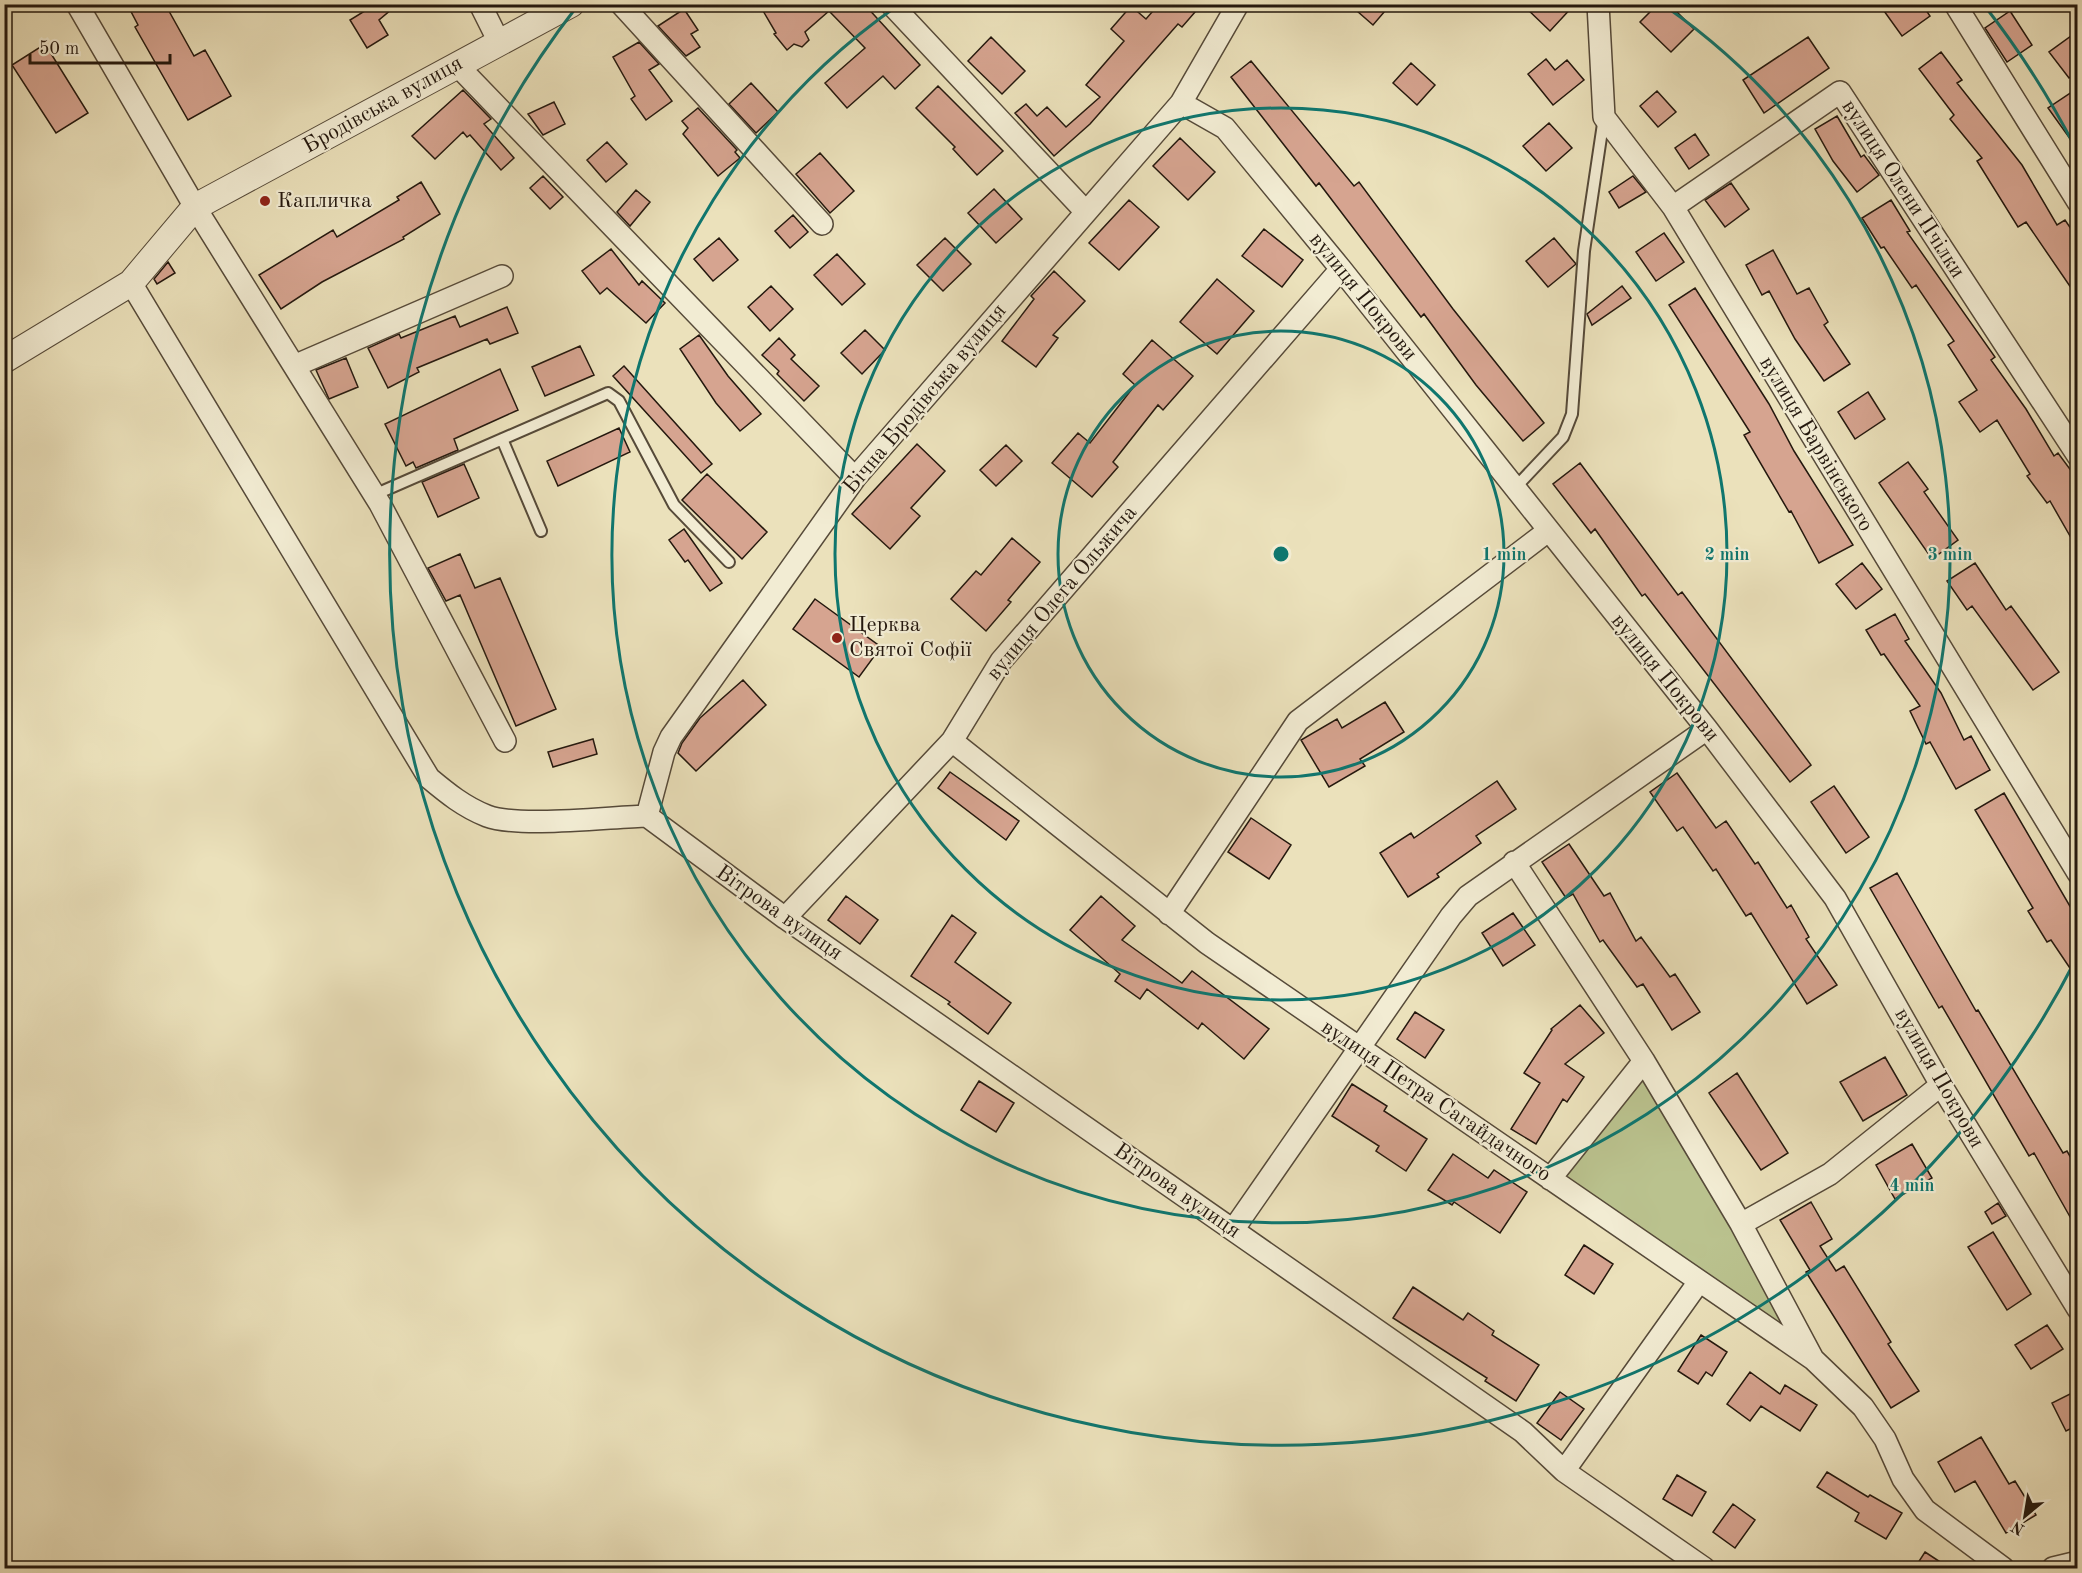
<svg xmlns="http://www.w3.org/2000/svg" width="2082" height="1573" font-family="'Old Standard TT',serif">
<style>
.green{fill:#bac28e;stroke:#6f6d4e;stroke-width:1.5}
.building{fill:#d6a490;stroke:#24180e;stroke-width:1.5}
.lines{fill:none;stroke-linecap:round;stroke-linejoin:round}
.service-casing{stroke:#564a39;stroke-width:14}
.minor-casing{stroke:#564a39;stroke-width:24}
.tertiary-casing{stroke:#564a39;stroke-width:28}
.service{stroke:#f2ecd3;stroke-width:10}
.minor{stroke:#f2ecd3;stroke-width:21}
.tertiary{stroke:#f2ecd3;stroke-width:26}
.ring{fill:none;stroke:#0f766e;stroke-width:3}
.poi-dot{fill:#8f2418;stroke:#f2ecd3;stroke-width:2}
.labels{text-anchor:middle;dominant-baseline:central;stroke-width:4.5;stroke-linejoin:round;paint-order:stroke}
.street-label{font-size:22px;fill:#24180e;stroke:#f2ecd3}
.poi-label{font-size:22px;fill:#24180e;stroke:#f2ecd3;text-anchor:start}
.centre{fill:#0f766e;stroke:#f2ecd3;stroke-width:3}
.ring-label{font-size:18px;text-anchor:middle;font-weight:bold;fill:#0f766e;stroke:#f2ecd3;stroke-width:4.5;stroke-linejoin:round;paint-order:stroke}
</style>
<rect width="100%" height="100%" fill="#ebe1bb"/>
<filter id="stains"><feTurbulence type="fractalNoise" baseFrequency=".00333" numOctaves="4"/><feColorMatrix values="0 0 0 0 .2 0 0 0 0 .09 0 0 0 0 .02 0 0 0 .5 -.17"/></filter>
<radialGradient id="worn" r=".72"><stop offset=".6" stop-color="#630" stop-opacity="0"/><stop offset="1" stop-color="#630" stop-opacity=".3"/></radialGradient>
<!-- green -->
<path class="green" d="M 1644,1061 L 1830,1368 L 1557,1177 Z"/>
<!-- building -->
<path class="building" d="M 127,4 L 165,4 L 194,56 L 205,50 L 231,96 L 188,120 L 135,27 L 138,25 Z
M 376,4 L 398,4 L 379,20 L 388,35 L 367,48 L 350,20 Z
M 759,4 L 864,4 L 920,65 L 895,89 L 883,76 L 847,108 L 825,83 L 865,48 L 829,11 L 805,32 L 809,40 L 802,47 L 794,44 L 787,50 L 774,34 L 776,33 Z
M 1159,4 L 1202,4 L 1182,27 L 1178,24 L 1090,124 L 1054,156 L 1015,113 L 1026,104 L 1037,116 L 1047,107 L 1066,127 L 1100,97 L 1086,85 L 1124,41 L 1111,29 L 1131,6 L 1146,19 Z
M 1349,4 L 1391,4 L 1373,25 Z
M 1522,4 L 1575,4 L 1550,31 Z
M 1658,4 L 1669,4 L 1694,29 L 1671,52 L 1640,22 Z
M 1879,4 L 1922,4 L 1930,16 L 1902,36 Z
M 684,9 L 698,30 L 691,34 L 700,47 L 686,56 L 658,26 Z
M 2010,11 L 2032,45 L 2007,62 L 1985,28 Z
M 2078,31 L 2078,72 L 2069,78 L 2049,52 Z
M 991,37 L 1025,71 L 1002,94 L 968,61 Z
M 1808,37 L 1829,68 L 1764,113 L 1743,80 Z
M 639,42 L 659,64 L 649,70 L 672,101 L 646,120 L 631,99 L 635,96 L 613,57 Z
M 45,44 L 88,113 L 56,133 L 12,65 Z
M 1941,52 L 1962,80 L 1957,83 L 2022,165 L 2057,225 L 2065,220 L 2078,239 L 2078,298 L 2026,222 L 2018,227 L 1977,161 L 1982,158 L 1950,119 L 1954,115 L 1919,69 Z
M 1546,59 L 1555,70 L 1567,60 L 1584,80 L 1553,105 L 1528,74 Z
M 1251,61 L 1354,186 L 1359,182 L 1453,309 L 1544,423 L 1523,441 L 1476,385 L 1424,314 L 1421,317 L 1319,183 L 1316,186 L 1231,77 Z
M 1411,63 L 1435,85 L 1417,105 L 1393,83 Z
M 751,83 L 778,112 L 756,133 L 729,104 Z
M 938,86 L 1003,151 L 977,175 L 953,149 L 955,147 L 916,108 Z
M 2078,88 L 2078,150 L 2048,108 Z
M 463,90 L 491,119 L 484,124 L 514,158 L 501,170 L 470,135 L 467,137 L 463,132 L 435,159 L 412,136 Z
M 1657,91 L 1676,112 L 1658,127 L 1640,106 Z
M 554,102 L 565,124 L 543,135 L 528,114 Z
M 698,108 L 737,150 L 735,152 L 740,158 L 718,176 L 683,134 L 688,128 L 682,121 Z
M 1837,116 L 1861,157 L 1864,155 L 1879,175 L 1857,192 L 1833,161 L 1815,129 Z
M 1549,123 L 1572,148 L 1546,171 L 1523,146 Z
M 1695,134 L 1709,155 L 1689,169 L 1675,148 Z
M 1180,138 L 1215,172 L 1188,200 L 1153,166 Z
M 607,142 L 627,164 L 606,182 L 587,160 Z
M 820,153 L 854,191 L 830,213 L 796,174 Z
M 543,176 L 563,197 L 550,209 L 530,188 Z
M 1633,176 L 1646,192 L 1619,208 L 1609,192 Z
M 421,182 L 440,214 L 403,237 L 404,239 L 322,282 L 281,309 L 259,275 L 333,230 L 337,237 L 399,200 L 397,197 Z
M 1731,183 L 1749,209 L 1725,227 L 1705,200 Z
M 994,189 L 1022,219 L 996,243 L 968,213 Z
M 636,190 L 650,202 L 630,226 L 617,212 Z
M 1129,200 L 1159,227 L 1119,270 L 1089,243 Z
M 1891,200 L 1910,231 L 1907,232 L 1995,357 L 1991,360 L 2026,409 L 2054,456 L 2058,453 L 2078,480 L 2078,550 L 2050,501 L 2047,503 L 2027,476 L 2030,474 L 1997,420 L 1980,432 L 1959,402 L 1977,390 L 1948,345 L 1954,341 L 1916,285 L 1912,288 L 1884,247 L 1881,248 L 1862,218 Z
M 793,215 L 808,232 L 790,248 L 775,231 Z
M 1264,229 L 1303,260 L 1282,287 L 1242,256 Z
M 1664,233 L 1684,262 L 1656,281 L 1636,252 Z
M 719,238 L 738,260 L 713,281 L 694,259 Z
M 945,238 L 971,264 L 943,291 L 917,265 Z
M 1554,238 L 1576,264 L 1548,287 L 1526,261 Z
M 611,249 L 639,285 L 642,281 L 665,303 L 646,323 L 607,288 L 600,294 L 582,271 Z
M 1773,250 L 1797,294 L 1809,288 L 1828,322 L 1824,325 L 1850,364 L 1824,381 L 1795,339 L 1769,291 L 1762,295 L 1746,265 Z
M 837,254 L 865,284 L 842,305 L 814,275 Z
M 168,262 L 175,273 L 157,284 L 154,279 Z
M 1054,271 L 1085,301 L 1053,335 L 1058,338 L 1036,367 L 1002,341 L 1034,299 L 1031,296 Z
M 1217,279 L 1254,311 L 1217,354 L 1180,322 Z
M 771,286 L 793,309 L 770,331 L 748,307 Z
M 1622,286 L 1631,298 L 1592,325 L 1587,314 Z
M 1695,288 L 1769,404 L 1794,451 L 1853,545 L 1819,563 L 1791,511 L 1789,512 L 1744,435 L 1750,432 L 1669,305 Z
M 507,307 L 518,333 L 490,344 L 487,339 L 417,368 L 419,372 L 388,388 L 368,348 L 399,334 L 401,338 L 455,316 L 460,327 Z
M 865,330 L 885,350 L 862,374 L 841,353 Z
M 699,335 L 728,376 L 761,414 L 740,431 L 716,403 L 680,349 Z
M 779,338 L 795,355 L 791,359 L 819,386 L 804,401 L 777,374 L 779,371 L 762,355 Z
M 1152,340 L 1193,376 L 1163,410 L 1158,405 L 1113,462 L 1118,467 L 1092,497 L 1052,463 L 1078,433 L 1090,443 L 1135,385 L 1123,374 Z
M 580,346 L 594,375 L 545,396 L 532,367 Z
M 346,358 L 358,387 L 329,399 L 316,370 Z
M 624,366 L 712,464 L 701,473 L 613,376 Z
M 500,369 L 518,410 L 454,439 L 458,450 L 416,468 L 413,462 L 406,466 L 385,424 Z
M 1868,392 L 1885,419 L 1855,439 L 1838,412 Z
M 619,428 L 630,452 L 558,486 L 547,461 Z
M 917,444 L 945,471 L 911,508 L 920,516 L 890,549 L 852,514 Z
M 1006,445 L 1022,461 L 996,486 L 980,470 Z
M 1908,462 L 1928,489 L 1924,492 L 1958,540 L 1932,559 L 1879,483 Z
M 1580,463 L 1678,595 L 1682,592 L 1811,765 L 1790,782 L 1645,594 L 1642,596 L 1595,529 L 1591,533 L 1553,484 Z
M 464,464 L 479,498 L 438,517 L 422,482 Z
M 707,474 L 767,532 L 742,559 L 682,500 Z
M 684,529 L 722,583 L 710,591 L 688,560 L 685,562 L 669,540 Z
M 1012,538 L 1040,562 L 1008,600 L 1011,602 L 986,631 L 951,599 L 976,571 L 981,575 Z
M 460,554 L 475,588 L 500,578 L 556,709 L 516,726 L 460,595 L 446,601 L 428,568 Z
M 1862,563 L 1882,589 L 1856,609 L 1836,584 Z
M 1975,563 L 2006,610 L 2011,606 L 2059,672 L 2033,690 L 1972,606 L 1967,610 L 1947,581 Z
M 815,599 L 881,647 L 859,677 L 793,629 Z
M 1895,614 L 1909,639 L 1905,641 L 1941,693 L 1964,740 L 1971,736 L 1990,770 L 1956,789 L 1930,742 L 1926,744 L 1910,711 L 1920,706 L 1884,654 L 1881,655 L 1866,630 Z
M 743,680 L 766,705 L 696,771 L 678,753 L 682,743 L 700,718 Z
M 1385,702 L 1404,732 L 1360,759 L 1365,766 L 1329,787 L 1301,740 L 1337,719 L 1342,728 Z
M 593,739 L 597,754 L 553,767 L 548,752 Z
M 950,772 L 1019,821 L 1006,840 L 938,788 Z
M 1677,773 L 1716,828 L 1726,821 L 1755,864 L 1758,862 L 1787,908 L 1791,905 L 1809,937 L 1806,939 L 1837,985 L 1807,1004 L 1751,913 L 1746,916 L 1716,869 L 1713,871 L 1683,827 L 1677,831 L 1650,792 Z
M 1497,781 L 1516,809 L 1476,836 L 1481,843 L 1437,874 L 1439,877 L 1408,897 L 1380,853 L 1411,833 L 1414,838 Z
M 1834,786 L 1869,837 L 1846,853 L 1811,802 Z
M 2004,793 L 2078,920 L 2078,980 L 2051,940 L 2047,942 L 2028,911 L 2033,908 L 1975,810 Z
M 1251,818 L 1291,845 L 1269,879 L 1228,852 Z
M 1569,844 L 1604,896 L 1610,893 L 1636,941 L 1641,937 L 1670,977 L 1675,974 L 1700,1012 L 1672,1030 L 1643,984 L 1637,987 L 1603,940 L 1600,942 L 1573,894 L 1566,898 L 1542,862 Z
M 1897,873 L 1976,1011 L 1978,1010 L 2063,1153 L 2067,1151 L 2078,1170 L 2078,1231 L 2034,1153 L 2029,1156 L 1942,1006 L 1939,1008 L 1870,888 Z
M 846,896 L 878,920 L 860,944 L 828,920 Z
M 1101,896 L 1135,926 L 1122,940 L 1182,983 L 1192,971 L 1269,1029 L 1244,1059 L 1202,1023 L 1198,1029 L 1147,989 L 1140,999 L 1115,981 L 1120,974 L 1070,930 Z
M 1513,913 L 1535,945 L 1503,966 L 1482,933 Z
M 952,915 L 976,933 L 955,962 L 1011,1003 L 988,1034 L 948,1004 L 950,1002 L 911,976 Z
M 1580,1005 L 1604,1033 L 1565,1064 L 1584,1077 L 1567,1102 L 1563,1099 L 1536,1144 L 1511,1129 L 1540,1083 L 1524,1073 L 1552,1030 L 1551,1029 Z
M 1415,1012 L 1444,1030 L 1425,1058 L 1397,1039 Z
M 1885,1057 L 1907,1095 L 1863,1121 L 1840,1082 Z
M 1737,1073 L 1788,1153 L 1761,1170 L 1709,1093 Z
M 979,1081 L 1014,1103 L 996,1132 L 961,1110 Z
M 1352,1084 L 1387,1106 L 1384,1111 L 1427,1139 L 1406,1171 L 1376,1151 L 1379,1146 L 1332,1116 Z
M 1912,1144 L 1932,1178 L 1895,1199 L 1876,1165 Z
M 1453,1154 L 1488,1178 L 1494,1170 L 1527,1192 L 1500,1233 L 1454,1202 L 1452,1205 L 1428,1190 Z
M 1811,1202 L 1832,1239 L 1820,1246 L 1836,1271 L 1844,1266 L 1891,1342 L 1888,1344 L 1919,1391 L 1891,1408 L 1806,1272 L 1810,1270 L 1780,1220 Z
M 1998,1203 L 2006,1216 L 1992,1224 L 1985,1212 Z
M 1993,1232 L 2031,1294 L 2007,1310 L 1968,1247 Z
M 1584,1245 L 1613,1264 L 1594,1294 L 1565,1275 Z
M 1413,1287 L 1463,1320 L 1468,1313 L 1494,1331 L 1492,1335 L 1539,1365 L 1516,1401 L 1485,1381 L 1487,1378 L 1393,1318 Z
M 2047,1325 L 2063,1349 L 2031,1369 L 2015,1345 Z
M 1701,1335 L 1727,1352 L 1712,1376 L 1706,1372 L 1698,1384 L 1678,1371 Z
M 1750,1372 L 1780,1394 L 1785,1385 L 1817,1405 L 1800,1431 L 1761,1406 L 1750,1421 L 1727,1404 Z
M 2078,1390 L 2078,1425 L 2066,1431 L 2052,1403 Z
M 1560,1392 L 1584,1409 L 1561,1440 L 1537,1423 Z
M 1981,1437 L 2009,1484 L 2015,1481 L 2036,1515 L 2006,1533 L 1975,1481 L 1955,1492 L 1938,1462 Z
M 1827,1472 L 1868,1497 L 1870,1495 L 1902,1513 L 1886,1539 L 1855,1521 L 1859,1513 L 1817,1487 Z
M 1677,1475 L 1706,1492 L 1692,1516 L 1663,1499 Z
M 1733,1504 L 1755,1520 L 1735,1548 L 1713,1532 Z
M 1925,1552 L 1951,1569 L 1914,1569 Z"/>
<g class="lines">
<defs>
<path id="service" d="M 502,439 L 541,531
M 1514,489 L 1563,437 L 1572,414 L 1584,251 L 1604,117
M 374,495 L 608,393 L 619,401 L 674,505 L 729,562"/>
<path id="minor" d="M 77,4 L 195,207 L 380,504 L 505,741
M 480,4 L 499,42
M 621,4 L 822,224
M 891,4 L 1086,212
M 1598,4 L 1604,117 L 1673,207 L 2078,873
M 1955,4 L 2078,202
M 457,65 L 855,478
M 1181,103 L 1225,128 L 1341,269 L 1707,729 L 1835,898 L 1941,1085 L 2078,1309
M 1673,207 L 1840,92 L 2078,456
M 131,283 L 429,778 C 447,793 464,807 487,816 C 519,828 609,817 647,816
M 294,366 L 502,276
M 952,741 L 1207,943 L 1813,1359
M 647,816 L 785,918 L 1523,1432 L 1564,1471 L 1704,1568
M 647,816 L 664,752 L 671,737 L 855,478 L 1181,103 L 1238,4
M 1514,862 L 1644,1061 L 1741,1224 L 1813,1359 L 1863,1407 L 1885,1439 L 1903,1479 L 1925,1510 L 2003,1568
M 1169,914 L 1298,721 L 1548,531
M 785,918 L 952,741 L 1001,661 L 1341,269
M 1550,1179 L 1644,1061
M 1741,1224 L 1830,1174 L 1941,1085
M 1233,1230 L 1451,916 L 1468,896 L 1707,729
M 1564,1471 L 1698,1283
M 2053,1568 L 2078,1562"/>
<path id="tertiary" d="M 4,360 L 131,283 L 195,207 L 571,4"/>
</defs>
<!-- service casing -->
<use href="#service" class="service-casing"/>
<!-- minor casing -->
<use href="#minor" class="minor-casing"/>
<!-- tertiary casing -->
<use href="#tertiary" class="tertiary-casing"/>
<!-- service -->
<use href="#service" class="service"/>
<!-- minor -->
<use href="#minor" class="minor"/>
<!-- tertiary -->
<use href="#tertiary" class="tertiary"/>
</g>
<!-- distance rings -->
<g class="ring">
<circle cx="1281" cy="554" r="223"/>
<circle cx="1281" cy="554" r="446"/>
<path d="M1665 6A669 669 0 1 1 897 6"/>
<path d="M2076 959A892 892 0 1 1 578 5M1984 5A892 892 0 0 1 2076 149"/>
</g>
<!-- markers -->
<g class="poi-dot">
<circle cx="265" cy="201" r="6"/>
<circle cx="837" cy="638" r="6"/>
</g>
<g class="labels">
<!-- street labels -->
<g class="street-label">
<text transform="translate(383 105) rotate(-29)">Бродівська вулиця</text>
<text transform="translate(1903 189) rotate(57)">вулиця Олени Пчілки</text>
<text transform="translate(1363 297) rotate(51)">вулиця Покрови</text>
<text transform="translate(925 399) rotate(-50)">Бічна Бродівська вулиця</text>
<text transform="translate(1816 444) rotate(59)">вулиця Барвінського</text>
<text transform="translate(1062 593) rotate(-50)">вулиця Олега Ольжича</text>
<text transform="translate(1665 678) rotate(51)">вулиця Покрови</text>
<text transform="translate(779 913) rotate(35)">Вітрова вулиця</text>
<text transform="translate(1939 1078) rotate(60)">вулиця Покрови</text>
<text transform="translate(1436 1101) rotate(34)">вулиця Петра Сагайдачного</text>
<text transform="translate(1177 1191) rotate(35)">Вітрова вулиця</text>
</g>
<!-- poi labels -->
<g class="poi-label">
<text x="277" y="201">Капличка</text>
<text x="849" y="625">Церква<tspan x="849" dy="25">Святої Софії</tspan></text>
</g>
</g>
<circle cx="1281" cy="554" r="9" class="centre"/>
<g class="ring-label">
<text x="1504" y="560">1 min</text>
<text x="1727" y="560">2 min</text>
<text x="1950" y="560">3 min</text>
<text x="1912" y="1191">4 min</text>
</g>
<!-- margin -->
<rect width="2082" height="1573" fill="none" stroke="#ebe1bb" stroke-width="24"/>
<rect x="6" y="6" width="2070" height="1561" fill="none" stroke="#24180e" stroke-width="3"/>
<rect x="12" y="12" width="2058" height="1549" fill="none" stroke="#24180e" stroke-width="1.5"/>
<!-- north arrow -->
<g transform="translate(2025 1516) rotate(210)" stroke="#f2ecd3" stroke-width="4.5" paint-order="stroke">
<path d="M0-4.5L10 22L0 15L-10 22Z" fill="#24180e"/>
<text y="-9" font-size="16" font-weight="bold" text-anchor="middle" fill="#24180e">N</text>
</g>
<!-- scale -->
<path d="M30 54v9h140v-9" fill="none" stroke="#24180e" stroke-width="3"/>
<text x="39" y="54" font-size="18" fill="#24180e" stroke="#f2ecd3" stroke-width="4.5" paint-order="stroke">50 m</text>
<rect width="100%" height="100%" filter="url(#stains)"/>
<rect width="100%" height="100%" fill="url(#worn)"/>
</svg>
